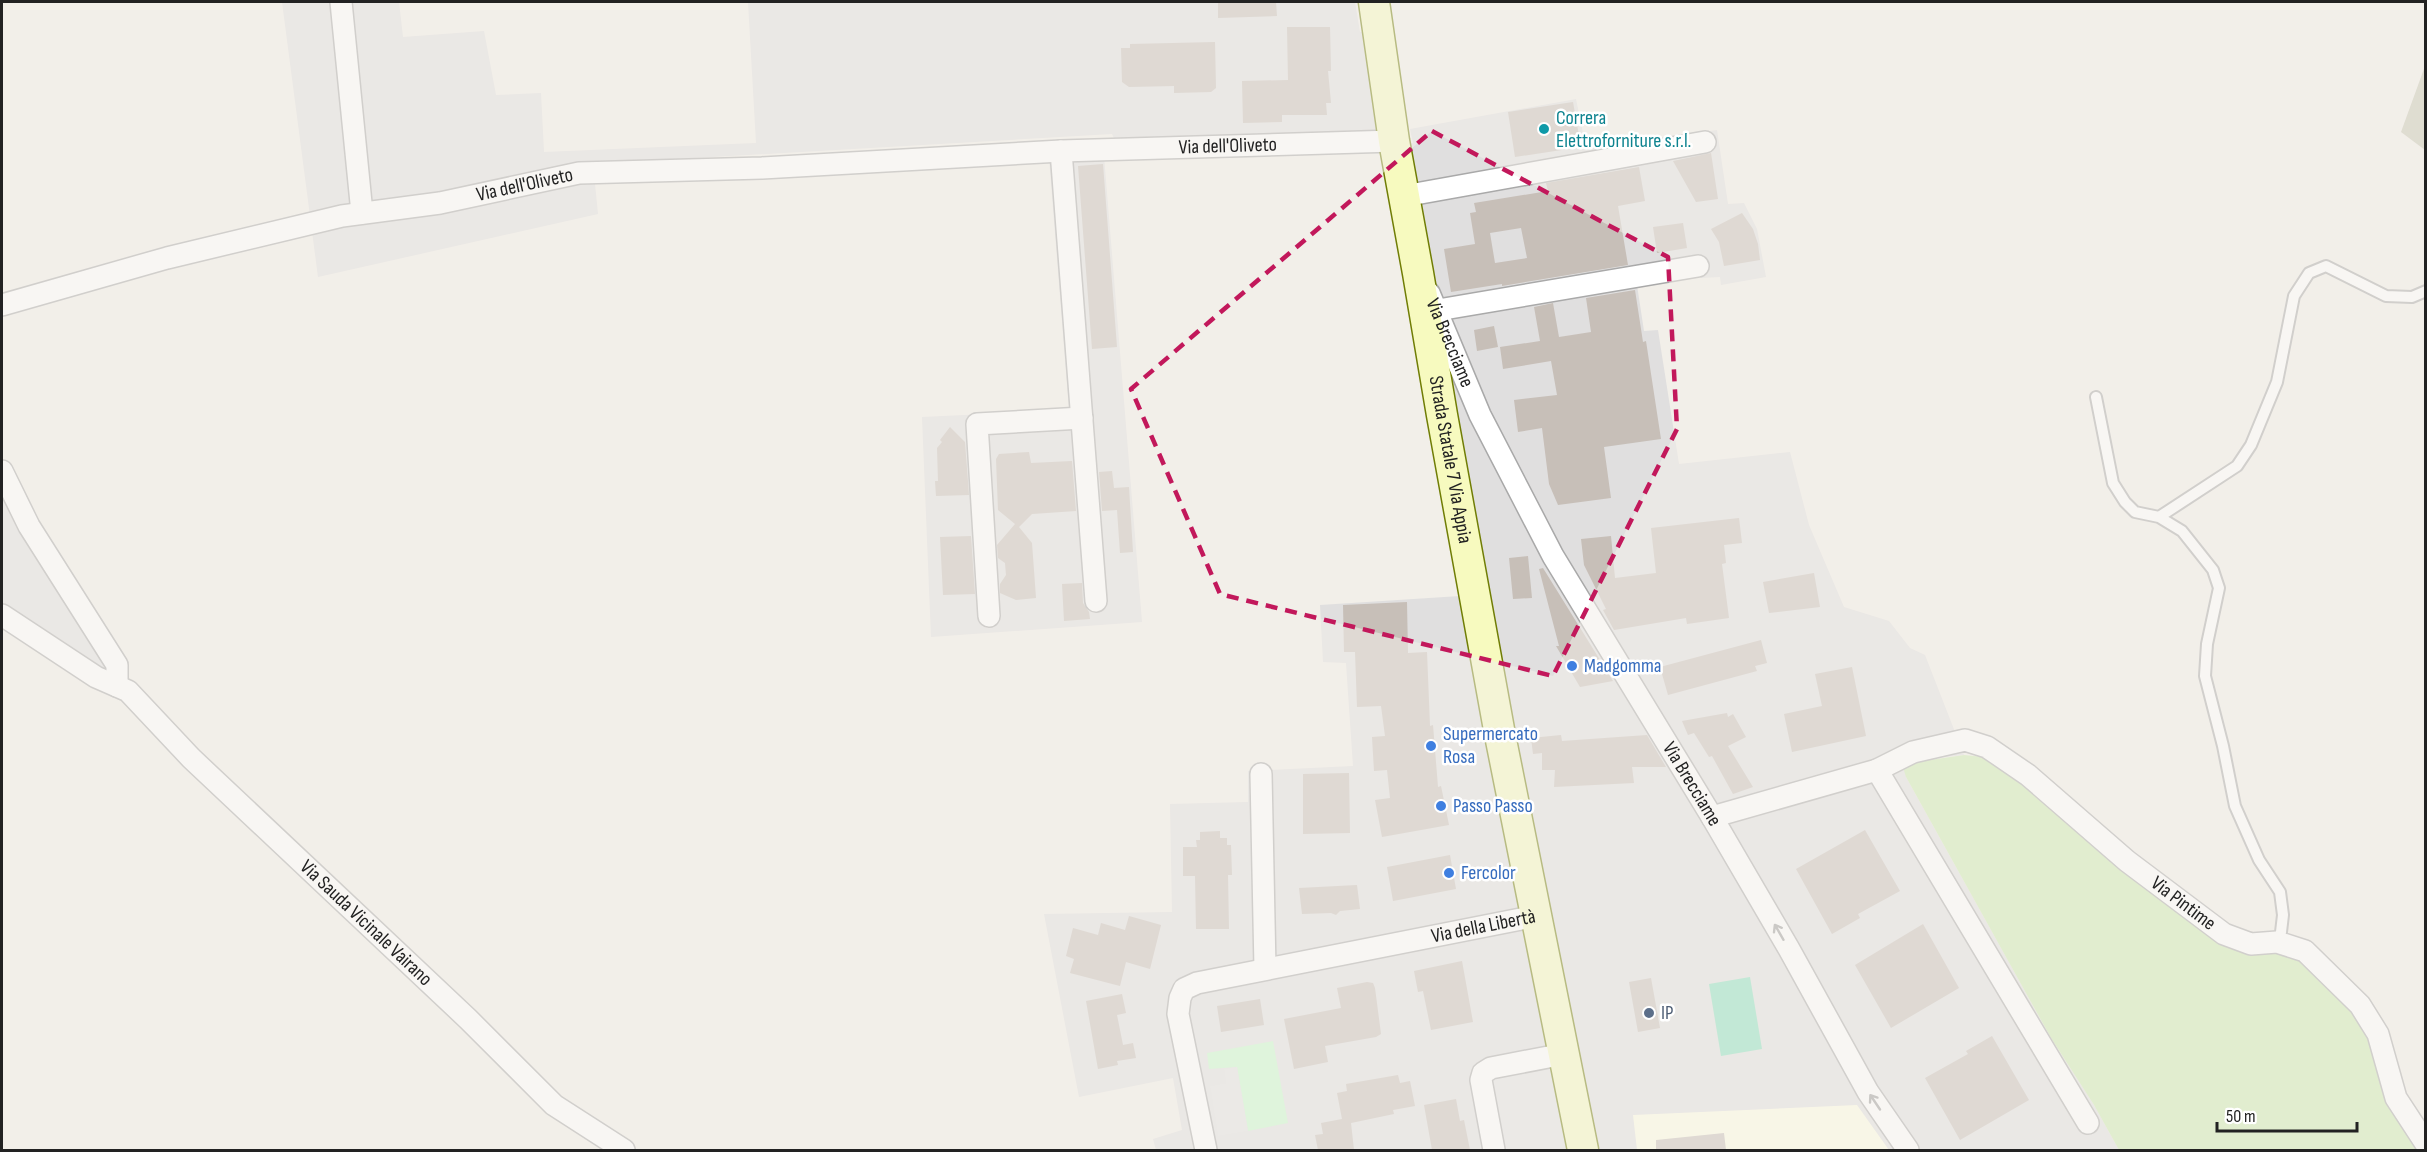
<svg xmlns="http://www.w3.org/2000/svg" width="2427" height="1152" font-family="'Sofia Sans Condensed',sans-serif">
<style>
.residential{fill:#e0dfdf}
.education{fill:#ffffe5}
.construction{fill:#c7c7b4}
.grass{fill:#cdebb0}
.park{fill:#c8facc}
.pitch{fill:#88e0be}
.parking{fill:#e2e2e2}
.building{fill:#c7bfb8;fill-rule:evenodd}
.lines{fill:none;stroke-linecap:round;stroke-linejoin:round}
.lane-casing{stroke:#a9a9a9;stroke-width:14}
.street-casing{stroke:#a9a9a9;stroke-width:24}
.secondary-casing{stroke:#707d05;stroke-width:33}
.lane{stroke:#fff;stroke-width:10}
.street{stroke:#fff;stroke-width:21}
.secondary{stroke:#f7fabf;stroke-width:30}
.oneway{stroke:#9c9c9c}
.marked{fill:none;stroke:#c2185b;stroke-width:4.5;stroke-dasharray:12 8;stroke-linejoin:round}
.culture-dot{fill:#0f9aa8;stroke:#fff;stroke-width:2}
.shop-dot{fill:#3f7fe0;stroke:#fff;stroke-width:2}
.service-dot{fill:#5c6f8a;stroke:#fff;stroke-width:2}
.labels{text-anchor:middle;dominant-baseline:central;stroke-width:5;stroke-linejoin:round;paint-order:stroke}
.culture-label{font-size:20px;fill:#0d838f;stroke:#fff;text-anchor:start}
.street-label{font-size:20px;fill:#222;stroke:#fff}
.shop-label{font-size:20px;fill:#366cbe;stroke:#fff;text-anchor:start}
.service-label{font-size:20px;fill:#4e5e75;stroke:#fff;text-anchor:start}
</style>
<rect width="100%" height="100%" fill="#f2efe9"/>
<!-- residential -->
<path class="residential" d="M 282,2 L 399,2 L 403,37 L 484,31 L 496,95 L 541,93 L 544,152 L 756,143 L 748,2 L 1355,2 L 1360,32 L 1365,32 L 1382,133 L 1115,140 L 1112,134 L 593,164 L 598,214 L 318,277 Z
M 1576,99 L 1586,148 L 1717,130 L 1728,204 L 1744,203 L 1757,229 L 1766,277 L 1721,285 L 1720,277 L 1701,278 L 1700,274 L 1637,285 L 1644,331 L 1658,330 L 1679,464 L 1790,452 L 1809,525 L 1844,607 L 1889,621 L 1910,648 L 1925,655 L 1964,755 L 1937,758 L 1906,777 L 2051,1038 L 2094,1105 L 2119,1150 L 1156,1150 L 1153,1139 L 1182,1130 L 1173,1078 L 1079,1097 L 1044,914 L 1172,912 L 1170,804 L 1248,802 L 1248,771 L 1353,766 L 1346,663 L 1323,662 L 1320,605 L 1460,596 L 1388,150 L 1413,143 L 1410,129 Z
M 1104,156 L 1142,622 L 931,637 L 922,417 L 1069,410 L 1049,158 Z
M 2,488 L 108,663 L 108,673 L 2,605 Z"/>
<!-- education -->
<path class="education" d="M 1857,1105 L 1889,1150 L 1637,1150 L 1633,1115 Z"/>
<!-- construction -->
<path class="construction" d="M 2425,66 L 2426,150 L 2425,150 L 2401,132 Z"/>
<!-- grass -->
<path class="grass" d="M 1964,755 L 1995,758 L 2223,940 L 2298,955 L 2368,1027 L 2420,1150 L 2119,1150 L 2094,1105 L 2051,1038 L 1906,777 L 1902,764 Z"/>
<!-- park -->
<path class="park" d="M 1273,1041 L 1288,1123 L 1248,1131 L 1237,1067 L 1209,1069 L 1207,1053 Z"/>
<!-- pitch -->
<path class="pitch" d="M 1750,977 L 1762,1049 L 1721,1056 L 1709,984 Z"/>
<!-- parking -->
<path class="parking" d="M 1551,1064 L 1567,1150 L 1505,1150 L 1492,1075 Z
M 1237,1067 L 1248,1131 L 1218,1136 L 1210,1086 L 1226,1083 L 1224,1069 Z"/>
<!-- building -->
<path class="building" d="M 1218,2 L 1276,2 L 1277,16 L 1218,18 Z
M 1287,27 L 1330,27 L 1331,71 L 1328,71 L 1331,103 L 1326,103 L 1327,115 L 1282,115 L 1282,122 L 1243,123 L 1242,81 L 1288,80 Z
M 1215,42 L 1216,88 L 1211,92 L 1174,93 L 1174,86 L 1129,87 L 1122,82 L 1121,48 L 1130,48 L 1130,44 Z
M 1573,102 L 1581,147 L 1515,157 L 1508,112 Z
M 1711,153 L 1718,199 L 1696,202 L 1673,161 Z
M 1103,164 L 1117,347 L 1092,349 L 1078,166 Z
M 1639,167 L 1645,201 L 1618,206 L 1628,265 L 1502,286 L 1502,284 L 1451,292 L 1444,249 L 1475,244 L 1470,213 L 1476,212 L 1474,203 L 1548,191 L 1546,183 ZM 1521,228 L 1527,258 L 1495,263 L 1490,233 Z
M 1742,213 L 1753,229 L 1758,244 L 1760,260 L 1724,266 L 1719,242 L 1711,229 Z
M 1683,223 L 1687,248 L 1657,253 L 1653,227 Z
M 1635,290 L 1643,342 L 1646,341 L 1661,439 L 1604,447 L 1611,498 L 1558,505 L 1549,484 L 1542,428 L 1518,432 L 1514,400 L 1557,395 L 1551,361 L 1503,369 L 1500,347 L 1540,341 L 1534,307 L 1553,303 L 1559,337 L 1591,332 L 1586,298 Z
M 1494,326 L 1498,347 L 1477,351 L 1474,330 Z
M 950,427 L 965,442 L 969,495 L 936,496 L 935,481 L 938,481 L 937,448 L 942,442 L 940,440 Z
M 1029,452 L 1031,463 L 1072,461 L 1076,511 L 1032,514 L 1019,527 L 1032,543 L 1036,598 L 1016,600 L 1000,593 L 1000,584 L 1006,575 L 1005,563 L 998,558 L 997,545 L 1015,524 L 998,510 L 996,459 L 999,454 Z
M 1112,471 L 1114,488 L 1129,487 L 1133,552 L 1120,553 L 1117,510 L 1102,511 L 1099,472 Z
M 1739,518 L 1742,543 L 1724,545 L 1726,563 L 1722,564 L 1729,618 L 1687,624 L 1686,618 L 1614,630 L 1603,610 L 1606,609 L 1584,565 L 1581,539 L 1611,536 L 1615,578 L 1656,573 L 1651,528 Z
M 971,536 L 975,594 L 943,595 L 940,537 Z
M 1528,556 L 1532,598 L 1513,599 L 1509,558 Z
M 1543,568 L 1613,681 L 1580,687 L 1556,646 L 1559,646 L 1539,569 Z
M 1814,573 L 1820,607 L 1769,613 L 1763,582 Z
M 1082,583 L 1083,603 L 1089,612 L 1090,619 L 1064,621 L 1062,584 Z
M 1407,602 L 1408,653 L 1427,652 L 1430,726 L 1433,725 L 1438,787 L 1441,786 L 1449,825 L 1382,837 L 1375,800 L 1390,798 L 1387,770 L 1374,771 L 1372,737 L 1385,736 L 1381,706 L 1357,707 L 1355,652 L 1344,652 L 1343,605 Z
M 1761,640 L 1767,663 L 1755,666 L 1757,671 L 1668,695 L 1660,667 Z
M 1852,667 L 1866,736 L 1792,752 L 1784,714 L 1822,706 L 1815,674 Z
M 1727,713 L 1728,717 L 1733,714 L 1746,737 L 1728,746 L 1753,787 L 1733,794 L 1712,756 L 1709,757 L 1694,733 L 1688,735 L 1682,721 Z
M 1561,735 L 1562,741 L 1647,735 L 1666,767 L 1632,767 L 1634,783 L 1554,787 L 1555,770 L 1542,770 L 1542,753 L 1533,754 L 1531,738 Z
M 1349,773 L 1350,833 L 1303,834 L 1303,774 Z
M 1865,830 L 1900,891 L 1858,914 L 1860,918 L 1832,934 L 1796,869 Z
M 1220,831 L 1220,838 L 1227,838 L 1227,845 L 1231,845 L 1232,875 L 1228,875 L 1229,929 L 1196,929 L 1195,876 L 1183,876 L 1183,847 L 1197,847 L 1196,840 L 1200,840 L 1200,832 Z
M 1450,855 L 1456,889 L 1393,901 L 1387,867 Z
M 1357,885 L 1360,909 L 1340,911 L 1336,915 L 1331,913 L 1302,914 L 1299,888 Z
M 1129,916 L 1161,925 L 1150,969 L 1126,962 L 1120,986 L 1070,973 L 1074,959 L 1066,956 L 1073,928 L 1098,935 L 1101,923 L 1125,930 Z
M 1923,924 L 1959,988 L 1891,1028 L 1855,965 Z
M 1462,961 L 1473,1022 L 1431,1030 L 1423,991 L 1418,992 L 1414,971 Z
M 1651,978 L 1660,1028 L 1638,1032 L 1629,982 Z
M 1367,982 L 1373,983 L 1375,988 L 1381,1034 L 1376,1037 L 1325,1046 L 1328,1062 L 1294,1069 L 1284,1019 L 1341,1008 L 1337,988 Z
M 1122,994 L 1126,1013 L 1117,1015 L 1123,1045 L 1133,1043 L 1136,1058 L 1117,1061 L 1118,1065 L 1098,1069 L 1086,1001 Z
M 1260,999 L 1264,1025 L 1221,1032 L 1217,1006 Z
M 1992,1036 L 2029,1100 L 1960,1140 L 1925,1078 L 1968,1054 L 1966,1051 Z
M 1398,1075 L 1400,1083 L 1410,1081 L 1415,1106 L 1393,1110 L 1394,1114 L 1351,1123 L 1354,1150 L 1318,1150 L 1315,1135 L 1323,1134 L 1321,1123 L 1342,1119 L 1337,1093 L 1347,1091 L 1346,1084 Z
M 1456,1099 L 1460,1121 L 1464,1120 L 1470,1150 L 1432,1150 L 1424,1105 Z
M 1724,1133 L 1726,1150 L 1656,1150 L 1656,1140 Z"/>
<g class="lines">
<defs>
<path id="lane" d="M 2096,397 L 2113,483 L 2125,502 L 2135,512 L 2159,517 L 2182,531 L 2213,570 L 2219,588 L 2207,644 L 2205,676 L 2223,746 L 2235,806 L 2259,860 L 2280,892 L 2283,915 L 2281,932 L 2277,942
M 2159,517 L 2237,466 L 2251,445 L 2277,382 L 2294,296 L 2309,273 L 2326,266 L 2386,296 L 2412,297 L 2426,291"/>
<g id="street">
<path d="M 341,2 L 362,213"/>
<path d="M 1061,151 L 1096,601"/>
<path d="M 1404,196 L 1705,142"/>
<path id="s1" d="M 1429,293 L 1480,415 L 1553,556 L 1712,817 L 1789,949 L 1868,1092 L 1908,1150"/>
<path id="s2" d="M 2,305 L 167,258 L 342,216 L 440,203 L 579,173 L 762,168 L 1061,151 L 1394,141"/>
<path d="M 1438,310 L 1698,266"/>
<path d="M 2,471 L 29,526 L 117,665 L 117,686"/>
<path id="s3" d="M 2,615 L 96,677 L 128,691 L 191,758 L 468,1019 L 554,1105 L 624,1150"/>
<path d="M 989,616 L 977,424 L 1082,418"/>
<path id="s4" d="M 1877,770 L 1913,752 L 1965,740 L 1987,747 L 2028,775 L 2127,861 L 2224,934 L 2251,944 L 2277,942 L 2305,951 L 2360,1005 L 2378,1034 L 2396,1098 L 2426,1144"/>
<path d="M 1261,774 L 1265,969"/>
<path d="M 1712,817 L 1877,770 L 2088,1123"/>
<path id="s5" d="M 1206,1150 L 1178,1014 L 1180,998 L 1184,989 L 1197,983 L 1536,916"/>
<path d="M 1494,1150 L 1481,1080 L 1483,1073 L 1491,1068 L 1564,1054"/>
</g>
<g id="secondary">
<path id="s6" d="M 1374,2 L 1394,141 L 1418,273 L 1442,415 L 1500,735 L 1583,1150"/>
</g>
</defs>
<!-- lane casing -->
<use href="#lane" class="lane-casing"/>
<!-- street casing -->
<use href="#street" class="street-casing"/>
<!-- secondary casing -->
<use href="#secondary" class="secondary-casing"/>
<!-- lane -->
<use href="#lane" class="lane"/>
<!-- street -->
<use href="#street" class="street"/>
<!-- secondary -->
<use href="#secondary" class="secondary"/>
</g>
<!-- one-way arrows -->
<defs><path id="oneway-shaft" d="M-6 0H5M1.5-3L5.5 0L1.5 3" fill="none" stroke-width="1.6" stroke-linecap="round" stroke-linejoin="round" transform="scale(1.5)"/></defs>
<g class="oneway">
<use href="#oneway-shaft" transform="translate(1779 932) rotate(-120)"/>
<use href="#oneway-shaft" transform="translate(1875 1102) rotate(-124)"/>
</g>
<!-- marked area -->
<path d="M0 0H2427V1152H0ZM 1432,131 L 1668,257 L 1677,429 L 1553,676 L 1220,594 L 1131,389 Z" fill="#f2efe9" fill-opacity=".55" fill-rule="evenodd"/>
<path class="marked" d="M 1432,131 L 1668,257 L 1677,429 L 1553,676 L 1220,594 L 1131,389 Z"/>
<!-- markers -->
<circle class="culture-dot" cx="1544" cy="129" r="6"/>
<g class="shop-dot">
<circle cx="1572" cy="666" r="6"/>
<circle cx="1431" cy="746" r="6"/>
<circle cx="1441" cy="806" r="6"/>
<circle cx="1449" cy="873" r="6"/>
</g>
<circle class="service-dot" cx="1649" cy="1013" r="6"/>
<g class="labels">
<!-- culture labels -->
<g class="culture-label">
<text x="1556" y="118">Correra<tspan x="1556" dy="23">Elettroforniture s.r.l.</tspan></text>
</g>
<!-- street labels -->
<g class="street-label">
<text stroke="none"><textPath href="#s2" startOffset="1242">Via dell'Oliveto</textPath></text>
<text stroke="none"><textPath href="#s2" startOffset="537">Via dell'Oliveto</textPath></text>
<text stroke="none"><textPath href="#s1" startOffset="54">Via Brecciame</textPath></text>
<text stroke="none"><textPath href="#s6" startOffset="464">Strada Statale 7 Via Appia</textPath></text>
<text stroke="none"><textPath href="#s1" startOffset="558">Via Brecciame</textPath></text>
<text stroke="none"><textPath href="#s4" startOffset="368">Via Pintime</textPath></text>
<text stroke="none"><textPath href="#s3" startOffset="480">Via Sauda Vicinale Vairano</textPath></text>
<text stroke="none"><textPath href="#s5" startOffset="471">Via della Libertà</textPath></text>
</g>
<!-- shop labels -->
<g class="shop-label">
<text x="1584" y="666">Madgomma</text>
<text x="1443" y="734">Supermercato<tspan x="1443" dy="23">Rosa</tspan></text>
<text x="1453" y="806">Passo Passo</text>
<text x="1461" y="873">Fercolor</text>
</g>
<!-- service labels -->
<g class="service-label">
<text x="1661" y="1013">IP</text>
</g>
</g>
<!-- border -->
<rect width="2427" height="1152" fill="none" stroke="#222222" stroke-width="6"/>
<!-- scale -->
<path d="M2217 1122v9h140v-9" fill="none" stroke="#222222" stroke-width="3"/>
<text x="2226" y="1122" font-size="18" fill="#222222" stroke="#ffffff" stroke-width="4.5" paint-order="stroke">50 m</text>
</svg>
